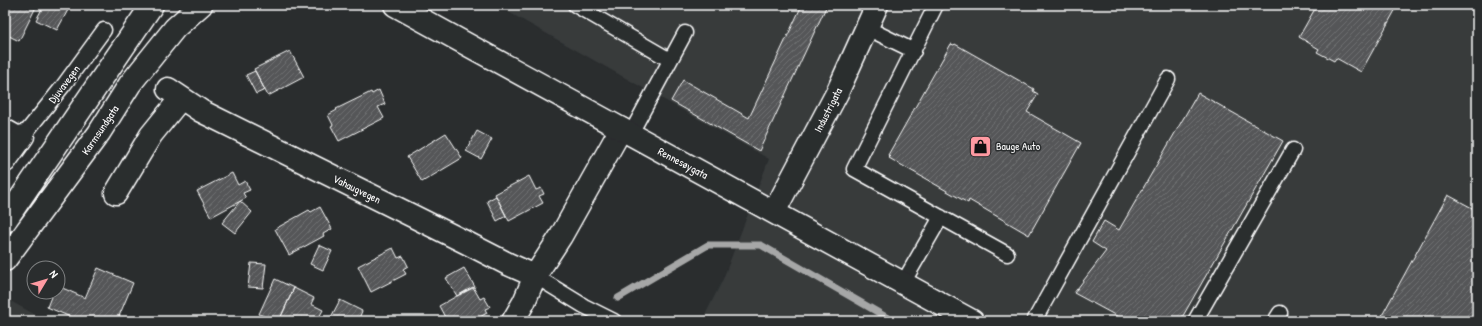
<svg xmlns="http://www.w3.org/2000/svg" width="1482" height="326" font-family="'Patrick Hand',sans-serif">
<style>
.built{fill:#373a3b}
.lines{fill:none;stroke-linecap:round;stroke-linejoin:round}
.stream{stroke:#a6a7a7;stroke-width:7}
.building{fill:url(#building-hatch);stroke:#fff}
.lane-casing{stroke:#fff;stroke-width:17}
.street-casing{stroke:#fff;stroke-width:25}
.secondary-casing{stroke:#fff;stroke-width:25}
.highway-casing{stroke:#fff;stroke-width:25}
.lane{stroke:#2a2d2e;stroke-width:14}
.street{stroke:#2a2d2e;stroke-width:22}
.secondary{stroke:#2a2d2e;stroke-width:22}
.highway{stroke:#2a2d2e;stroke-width:22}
.labels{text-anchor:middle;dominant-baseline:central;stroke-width:3;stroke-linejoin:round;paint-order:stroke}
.street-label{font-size:11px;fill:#fff;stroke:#2a2d2e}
.poi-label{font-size:11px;fill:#fff;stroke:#2a2d2e;text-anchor:start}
</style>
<defs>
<pattern id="building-hatch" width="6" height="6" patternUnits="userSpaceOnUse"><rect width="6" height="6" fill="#555758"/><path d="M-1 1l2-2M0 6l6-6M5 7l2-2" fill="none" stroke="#6e7071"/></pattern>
</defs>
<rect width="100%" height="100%" fill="#2a2d2e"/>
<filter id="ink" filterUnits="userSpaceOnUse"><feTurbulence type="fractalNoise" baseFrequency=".025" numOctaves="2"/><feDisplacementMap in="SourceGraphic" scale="8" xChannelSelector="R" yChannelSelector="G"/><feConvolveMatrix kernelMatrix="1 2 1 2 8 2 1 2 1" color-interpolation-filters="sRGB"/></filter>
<g filter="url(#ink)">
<!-- built -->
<path class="built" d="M 496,5 L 1477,5 L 1477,321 L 702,321 L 723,279 L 769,159 Z
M 5,298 L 32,313 L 51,321 L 5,321 Z"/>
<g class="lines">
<!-- stream -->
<path class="stream" d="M 618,298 L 708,245 L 761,245 L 893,321
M 19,320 L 21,321"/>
</g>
<!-- building -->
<path class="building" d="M 5,5 L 37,5 L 19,41 L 5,34 Z
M 44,5 L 58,5 L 68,10 L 57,30 L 36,20 Z
M 802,5 L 827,5 L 759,151 L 671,101 L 683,80 L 749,118 Z
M 1317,5 L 1398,5 L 1361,72 L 1336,58 L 1334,61 L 1317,52 L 1319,49 L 1299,37 Z
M 951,44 L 954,45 L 955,44 L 1034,89 L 1033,91 L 1038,94 L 1027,112 L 1081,143 L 1029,235 L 969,200 L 968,203 L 889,158 L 890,157 L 888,155 Z
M 290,51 L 304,77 L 268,96 L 254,69 Z
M 255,71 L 265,90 L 256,94 L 246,75 Z
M 379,90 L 385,104 L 378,107 L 384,118 L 339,141 L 331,126 L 333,125 L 328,115 L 337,110 L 336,109 L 371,92 L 372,94 Z
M 1198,93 L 1283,141 L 1180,321 L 1135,321 L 1126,316 L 1124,320 L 1074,293 L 1106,251 L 1092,242 L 1104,221 L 1119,230 Z
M 477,131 L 492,139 L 481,159 L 466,151 Z
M 446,133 L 462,158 L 422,182 L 407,157 Z
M 232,173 L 238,185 L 245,181 L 250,190 L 243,193 L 246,198 L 211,217 L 197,191 Z
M 529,176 L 536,190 L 541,188 L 544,194 L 539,196 L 543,203 L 509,221 L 495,194 Z
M 1448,195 L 1474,209 L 1477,203 L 1477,321 L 1379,321 Z
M 496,196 L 506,216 L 497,221 L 487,201 Z
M 240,201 L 252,212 L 235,233 L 222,223 Z
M 320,207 L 332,229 L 323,234 L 324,236 L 289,255 L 275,229 L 309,210 L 311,212 Z
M 319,245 L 332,251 L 323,270 L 310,264 Z
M 393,248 L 398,258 L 403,256 L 408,266 L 403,269 L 406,274 L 371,292 L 358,266 Z
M 251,263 L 266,264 L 263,288 L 248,287 Z
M 98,268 L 133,283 L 117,321 L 80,321 L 47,307 L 53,292 L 58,292 L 58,286 L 85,298 Z
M 464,268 L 475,287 L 457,296 L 446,278 Z
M 275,279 L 294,288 L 279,321 L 274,321 L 259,314 Z
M 473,287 L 480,299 L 484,297 L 490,307 L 485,309 L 487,313 L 473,321 L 447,321 L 439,306 Z
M 294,288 L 314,298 L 311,304 L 323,310 L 317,321 L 279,321 Z
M 340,300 L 362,311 L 358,321 L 329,321 Z"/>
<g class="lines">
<defs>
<path id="lane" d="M 575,5 L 670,60
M 936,5 L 854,169 L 1007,254
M 867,28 L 914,51
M 5,126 L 23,136 L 63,86 L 104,30
M 630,135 L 685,33
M 535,276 L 584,306 L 614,321
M 903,283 L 941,217
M 1034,321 L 1168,79
M 1195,321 L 1293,150
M 1275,321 L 1280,313"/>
<path id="street" d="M 168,89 L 201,111 L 467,243 L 508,264 L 535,276
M 5,161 L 23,136
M 116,193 L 151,135 L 181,98
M 513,321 L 524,302 L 535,276 L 561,236 L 621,129"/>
<path id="secondary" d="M 395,5 L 972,321
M 774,212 L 837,93 L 877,5"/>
<path id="highway" d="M 5,221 L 152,5
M 5,260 L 99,133 L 130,84 L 175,28 L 201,5"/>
</defs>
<!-- lane casing -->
<use href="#lane" class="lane-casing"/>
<!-- street casing -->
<use href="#street" class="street-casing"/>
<!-- secondary casing -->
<use href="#secondary" class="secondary-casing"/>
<!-- highway casing -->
<use href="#highway" class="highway-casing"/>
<!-- lane -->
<use href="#lane" class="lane"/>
<!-- street -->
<use href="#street" class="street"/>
<!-- secondary -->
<use href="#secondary" class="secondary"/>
<!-- highway -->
<use href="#highway" class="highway"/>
</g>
</g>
<!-- icons -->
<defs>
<symbol id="shop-square" viewBox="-11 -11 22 22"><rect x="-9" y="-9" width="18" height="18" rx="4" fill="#ff9aa2" stroke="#2a2d2e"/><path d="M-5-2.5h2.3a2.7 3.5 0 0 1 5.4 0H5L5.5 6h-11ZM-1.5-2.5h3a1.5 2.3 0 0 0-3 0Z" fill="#111"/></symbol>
</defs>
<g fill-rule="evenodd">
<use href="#shop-square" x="968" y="134" width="25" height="25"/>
</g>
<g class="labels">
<!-- street labels -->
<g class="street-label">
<text transform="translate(64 84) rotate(-53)">Djuvavegen</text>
<text transform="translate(828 110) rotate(-63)">Industrigata</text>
<text transform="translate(100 130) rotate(-56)">Karmsundgata</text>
<text transform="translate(683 163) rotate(28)">Rennesøygata</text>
<text transform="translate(357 189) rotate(26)">Vahaugvegen</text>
</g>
<!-- poi labels -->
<g class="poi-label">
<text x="996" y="146">Bauge Auto</text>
</g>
</g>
<!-- margin -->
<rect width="1482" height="326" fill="none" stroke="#2a2d2e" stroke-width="20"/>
<rect x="10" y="10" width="1462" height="306" fill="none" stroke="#fff" stroke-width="1.5" filter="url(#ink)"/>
<!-- north arrow -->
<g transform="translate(46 280) rotate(52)"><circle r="19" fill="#2a2d2e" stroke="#7f8182"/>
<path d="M0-3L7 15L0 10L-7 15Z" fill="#ff9aa2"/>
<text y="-6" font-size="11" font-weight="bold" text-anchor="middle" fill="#ffffff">N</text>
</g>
</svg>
